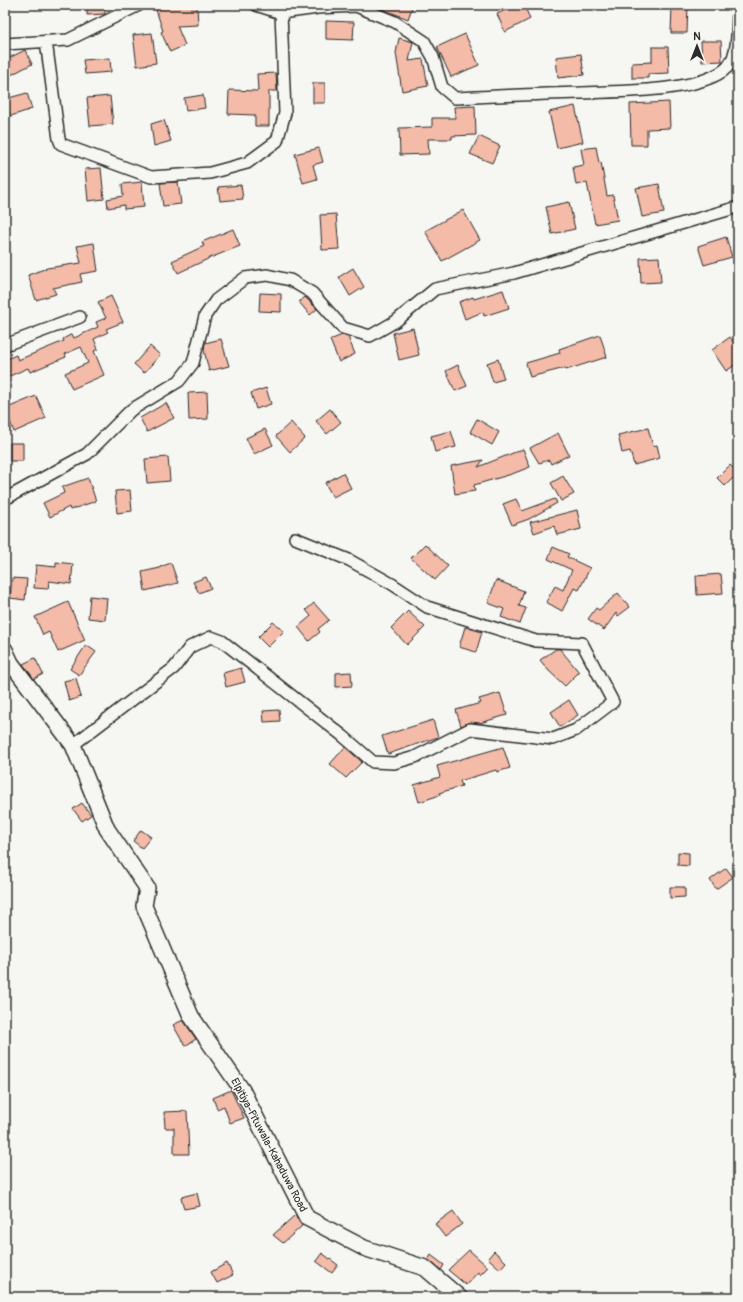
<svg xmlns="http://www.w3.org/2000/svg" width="743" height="1302" font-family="Pangolin,sans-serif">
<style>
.building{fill:#f3bba8;stroke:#2b2b2b}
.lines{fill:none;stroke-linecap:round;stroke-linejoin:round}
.street-casing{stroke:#2b2b2b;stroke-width:14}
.secondary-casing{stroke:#2b2b2b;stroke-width:18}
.street{stroke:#f6f6f2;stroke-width:11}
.secondary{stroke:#f6f6f2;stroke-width:15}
.labels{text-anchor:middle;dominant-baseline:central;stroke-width:3;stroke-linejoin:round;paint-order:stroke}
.street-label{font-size:11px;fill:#2b2b2b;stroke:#f6f6f2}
</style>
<rect width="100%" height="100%" fill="#f6f6f2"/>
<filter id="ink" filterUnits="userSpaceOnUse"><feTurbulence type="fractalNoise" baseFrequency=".025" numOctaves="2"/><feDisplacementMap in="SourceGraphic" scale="8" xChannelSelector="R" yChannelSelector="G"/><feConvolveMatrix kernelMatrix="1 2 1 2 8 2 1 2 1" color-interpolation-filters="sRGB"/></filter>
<g filter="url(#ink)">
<!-- building -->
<path class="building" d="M 87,5 L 105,5 L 105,14 L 87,15 Z
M 172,5 L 197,5 L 198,25 L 177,26 L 185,45 L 170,52 L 161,32 L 163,31 L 156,10 Z
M 372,5 L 413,5 L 408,19 Z
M 516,5 L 524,5 L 530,19 L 505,32 L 497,14 Z
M 672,5 L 688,5 L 687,33 L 671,33 Z
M 326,21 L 354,22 L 353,40 L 326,39 Z
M 152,33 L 156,63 L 137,66 L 133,35 Z
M 465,34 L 479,65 L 451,77 L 437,47 Z
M 399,38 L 413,42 L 409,61 L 423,59 L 428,86 L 402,91 L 396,53 Z
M 701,41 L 721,41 L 722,61 L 702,62 Z
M 652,47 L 668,47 L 669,73 L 648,74 L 648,78 L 632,78 L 632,63 L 652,62 Z
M 25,50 L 32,64 L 5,78 L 5,60 Z
M 581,54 L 584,75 L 558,78 L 556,57 Z
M 110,58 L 111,72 L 85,74 L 83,60 Z
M 276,73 L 277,91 L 269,91 L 269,126 L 255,126 L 255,115 L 228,114 L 229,90 L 258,91 L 257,74 Z
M 313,83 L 325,83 L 325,103 L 313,103 Z
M 27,93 L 32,109 L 11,116 L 9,111 L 5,112 L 5,99 Z
M 203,95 L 205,108 L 186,111 L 184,98 Z
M 110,96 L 113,124 L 90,126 L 87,98 Z
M 669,102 L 670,128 L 647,129 L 647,145 L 631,145 L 630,104 Z
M 475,106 L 476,135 L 452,136 L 452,139 L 428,139 L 429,154 L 400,155 L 399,128 L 432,127 L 432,118 L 455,118 L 454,107 Z
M 575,106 L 583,142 L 557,148 L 549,112 Z
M 164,120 L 171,141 L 154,146 L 151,124 Z
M 479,136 L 500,146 L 492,163 L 470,154 Z
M 596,147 L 599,163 L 601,162 L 607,196 L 613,195 L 618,220 L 595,224 L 587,183 L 576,185 L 573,167 L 584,165 L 581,149 Z
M 319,148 L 323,162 L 313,165 L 317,179 L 303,183 L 295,154 Z
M 101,168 L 104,199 L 88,201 L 85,169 Z
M 142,182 L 144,207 L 124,209 L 124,205 L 108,208 L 107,199 L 123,196 L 122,184 Z
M 178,182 L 181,204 L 163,206 L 160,183 Z
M 659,184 L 664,213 L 642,217 L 636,188 Z
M 241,185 L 243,199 L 220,201 L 218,187 Z
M 569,202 L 575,229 L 552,234 L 546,207 Z
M 463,210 L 480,240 L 442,261 L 425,231 Z
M 336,214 L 339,249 L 322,250 L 320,215 Z
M 233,229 L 240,246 L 210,258 L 178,273 L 172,261 L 204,246 L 202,242 Z
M 726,237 L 732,257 L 704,265 L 698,246 Z
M 94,243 L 98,271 L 80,274 L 82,282 L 53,288 L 56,294 L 36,300 L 28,275 L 47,268 L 81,263 L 77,246 Z
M 659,257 L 661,282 L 641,283 L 640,258 Z
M 353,268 L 364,287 L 350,296 L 339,277 Z
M 503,290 L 509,308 L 484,316 L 483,312 L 465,319 L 459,302 L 473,297 L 474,299 Z
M 260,293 L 281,294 L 281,312 L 259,311 Z
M 111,296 L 123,322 L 106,329 L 108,332 L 94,339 L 98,349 L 94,351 L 104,375 L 72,389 L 65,373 L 88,363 L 81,347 L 65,354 L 66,357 L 30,372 L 28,368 L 5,378 L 5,360 L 16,355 L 18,360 L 64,341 L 63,339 L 72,334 L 74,338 L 98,327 L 96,322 L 106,318 L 98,302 Z
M 305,297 L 317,309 L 310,315 L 299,302 Z
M 413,328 L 419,355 L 399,360 L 393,333 Z
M 342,335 L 348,337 L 355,354 L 339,362 L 330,340 Z
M 600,335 L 607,357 L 566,370 L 565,368 L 530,377 L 526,363 L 560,353 L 559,349 Z
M 730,337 L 738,349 L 738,363 L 726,371 L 712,350 Z
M 221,339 L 229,366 L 209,371 L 204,350 L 205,343 Z
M 150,346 L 160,355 L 144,373 L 134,364 Z
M 498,359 L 504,379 L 493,382 L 487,363 Z
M 458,365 L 467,386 L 455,391 L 446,371 Z
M 266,388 L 271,404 L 256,409 L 251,393 Z
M 207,392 L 208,419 L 189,420 L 188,393 Z
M 36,396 L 46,418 L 14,432 L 5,409 Z
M 166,403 L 174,418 L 147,432 L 140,418 Z
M 330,409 L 341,422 L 327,434 L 316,421 Z
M 477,419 L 499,432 L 492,445 L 470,432 Z
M 291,422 L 305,438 L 290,452 L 276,436 Z
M 648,428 L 653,446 L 657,445 L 660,458 L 634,465 L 630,451 L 622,453 L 618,435 Z
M 265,429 L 273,445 L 254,454 L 246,438 Z
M 451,431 L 456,447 L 435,452 L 431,436 Z
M 558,433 L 569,455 L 551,464 L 549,460 L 539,463 L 530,448 Z
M 10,443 L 23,443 L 23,461 L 10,461 Z
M 523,449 L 530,467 L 512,474 L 474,485 L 475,491 L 455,494 L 451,466 L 483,460 L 478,467 Z
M 168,457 L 170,481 L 147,483 L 145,459 Z
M 730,465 L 738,473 L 725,486 L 717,478 Z
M 343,473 L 351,488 L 333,497 L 325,483 Z
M 563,476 L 574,494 L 561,501 L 551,483 Z
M 88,478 L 96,501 L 70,510 L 69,507 L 50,517 L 43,503 L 64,493 L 62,487 Z
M 130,490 L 132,511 L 117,513 L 115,491 Z
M 516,499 L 522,511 L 555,499 L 557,503 L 529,519 L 512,525 L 503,504 Z
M 577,510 L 581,529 L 557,535 L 554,526 L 534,533 L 530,522 Z
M 425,544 L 448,566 L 435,580 L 411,558 Z
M 553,547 L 569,554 L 567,557 L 590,568 L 579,590 L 574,588 L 562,611 L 546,602 L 555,586 L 563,590 L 572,570 L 548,559 Z
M 56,562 L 73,564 L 71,584 L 49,581 L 48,589 L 34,588 L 36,565 L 56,567 Z
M 171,563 L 178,583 L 145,591 L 142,572 L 160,568 L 160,567 Z
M 721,574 L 723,593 L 697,595 L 696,576 Z
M 206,577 L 211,588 L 199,593 L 193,582 Z
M 12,578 L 27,579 L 25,600 L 10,598 Z
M 496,580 L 524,591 L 519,606 L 526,608 L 520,624 L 501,617 L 504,609 L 488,603 Z
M 618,593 L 630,607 L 618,616 L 616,613 L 604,630 L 588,619 L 596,608 L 599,610 Z
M 90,596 L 107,598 L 105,620 L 88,618 Z
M 68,602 L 85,640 L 58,652 L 49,632 L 43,635 L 35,617 Z
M 314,603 L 329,620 L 318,629 L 320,632 L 309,641 L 298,627 L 311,616 L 306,610 Z
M 408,611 L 425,627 L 407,645 L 391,628 Z
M 273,622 L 284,631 L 268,647 L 258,637 Z
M 465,627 L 482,632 L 476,652 L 459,647 Z
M 86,645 L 96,652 L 79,675 L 70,669 Z
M 556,649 L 560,649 L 579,672 L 565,686 L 548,670 L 540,660 Z
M 35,658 L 43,674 L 34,679 L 23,664 Z
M 241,668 L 245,682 L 226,687 L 223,673 Z
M 351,672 L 352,686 L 336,687 L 336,673 Z
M 76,678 L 81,697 L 69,701 L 64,681 Z
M 500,693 L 507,715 L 480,723 L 470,722 L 461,726 L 456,710 L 481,703 L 479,699 Z
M 569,700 L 578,715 L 560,727 L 551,712 Z
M 279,710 L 280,721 L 264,722 L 263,711 Z
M 433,720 L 438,737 L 388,754 L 382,736 Z
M 345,747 L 362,762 L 346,778 L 330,764 Z
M 503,747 L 510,768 L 497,772 L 496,770 L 460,781 L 462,786 L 439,793 L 440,795 L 419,802 L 414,785 L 440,777 L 437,766 Z
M 82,803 L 91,815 L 82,821 L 73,809 Z
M 141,830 L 151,837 L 142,848 L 133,841 Z
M 678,852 L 689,853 L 689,866 L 678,865 Z
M 726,868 L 733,877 L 716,889 L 710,880 Z
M 670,887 L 685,887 L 685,897 L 670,898 Z
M 183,1020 L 196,1039 L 185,1046 L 173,1025 Z
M 231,1090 L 244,1118 L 230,1123 L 224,1106 L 217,1109 L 213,1098 Z
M 187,1111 L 189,1154 L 174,1154 L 174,1128 L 165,1128 L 164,1112 Z
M 197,1193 L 200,1206 L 184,1209 L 181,1197 Z
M 453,1211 L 462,1224 L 445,1237 L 435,1224 Z
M 295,1215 L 302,1226 L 283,1243 L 273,1235 Z
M 469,1250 L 488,1267 L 480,1275 L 478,1272 L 466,1285 L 448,1270 Z
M 494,1251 L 506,1262 L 500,1269 L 488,1258 Z
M 322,1253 L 338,1265 L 332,1273 L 316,1261 Z
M 431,1255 L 444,1265 L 441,1270 L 428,1260 Z
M 227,1263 L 233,1275 L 217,1283 L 211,1272 Z"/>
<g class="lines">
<defs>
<path id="street" d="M 256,5 L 281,13
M 318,8 L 356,6 L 395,22 L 424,41 L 433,57 L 442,87 L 455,98 C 497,96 538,94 580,93 C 618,91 691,93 723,71 C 739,60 737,32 738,14
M 46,41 L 59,139 L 61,144 L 151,177 L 210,173 L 247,163 L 277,141 L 285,113 L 281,13 L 318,8 L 318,5
M 5,44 L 68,40 L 139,5
M 5,345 L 80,317
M 5,499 L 87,454 L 131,410 L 179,381 L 193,363 L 205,316 L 216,300 L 245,278 L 267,275 L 290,280 L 312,293 L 343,328 L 370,336 L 396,321 L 435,289 L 514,273 L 738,207
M 73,745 L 174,668 L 190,647 L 211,637 L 222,641 L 343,736 L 373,762 L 394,763 L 415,757 L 470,729 L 553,739 L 576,730 L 613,702 L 582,643 L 536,641 L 427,607 L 392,584 L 349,560 L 295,538"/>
<path id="secondary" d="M 5,650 L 11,663 L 73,745 L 107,829 L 147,888 L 144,906 L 191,1016 L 242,1090 L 307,1218 L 364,1248 L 425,1268 L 459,1297"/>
</defs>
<!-- street casing -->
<use href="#street" class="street-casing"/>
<!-- secondary casing -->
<use href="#secondary" class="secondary-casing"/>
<!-- street -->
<use href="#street" class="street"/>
<!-- secondary -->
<use href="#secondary" class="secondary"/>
</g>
</g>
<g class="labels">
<!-- street labels -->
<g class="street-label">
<text transform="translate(269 1145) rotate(62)">Elpitiya-Pituwala-Kahaduwa Road</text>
</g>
</g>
<!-- margin -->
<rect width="743" height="1302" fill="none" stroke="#f6f6f2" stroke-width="20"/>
<rect x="10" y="10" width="723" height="1282" fill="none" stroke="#2b2b2b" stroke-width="1.5" filter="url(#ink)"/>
<!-- north arrow -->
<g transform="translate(697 46)" stroke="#f6f6f2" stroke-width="3" paint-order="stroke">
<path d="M0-3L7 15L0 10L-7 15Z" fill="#2b2b2b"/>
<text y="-6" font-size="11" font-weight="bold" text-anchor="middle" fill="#2b2b2b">N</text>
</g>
</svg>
